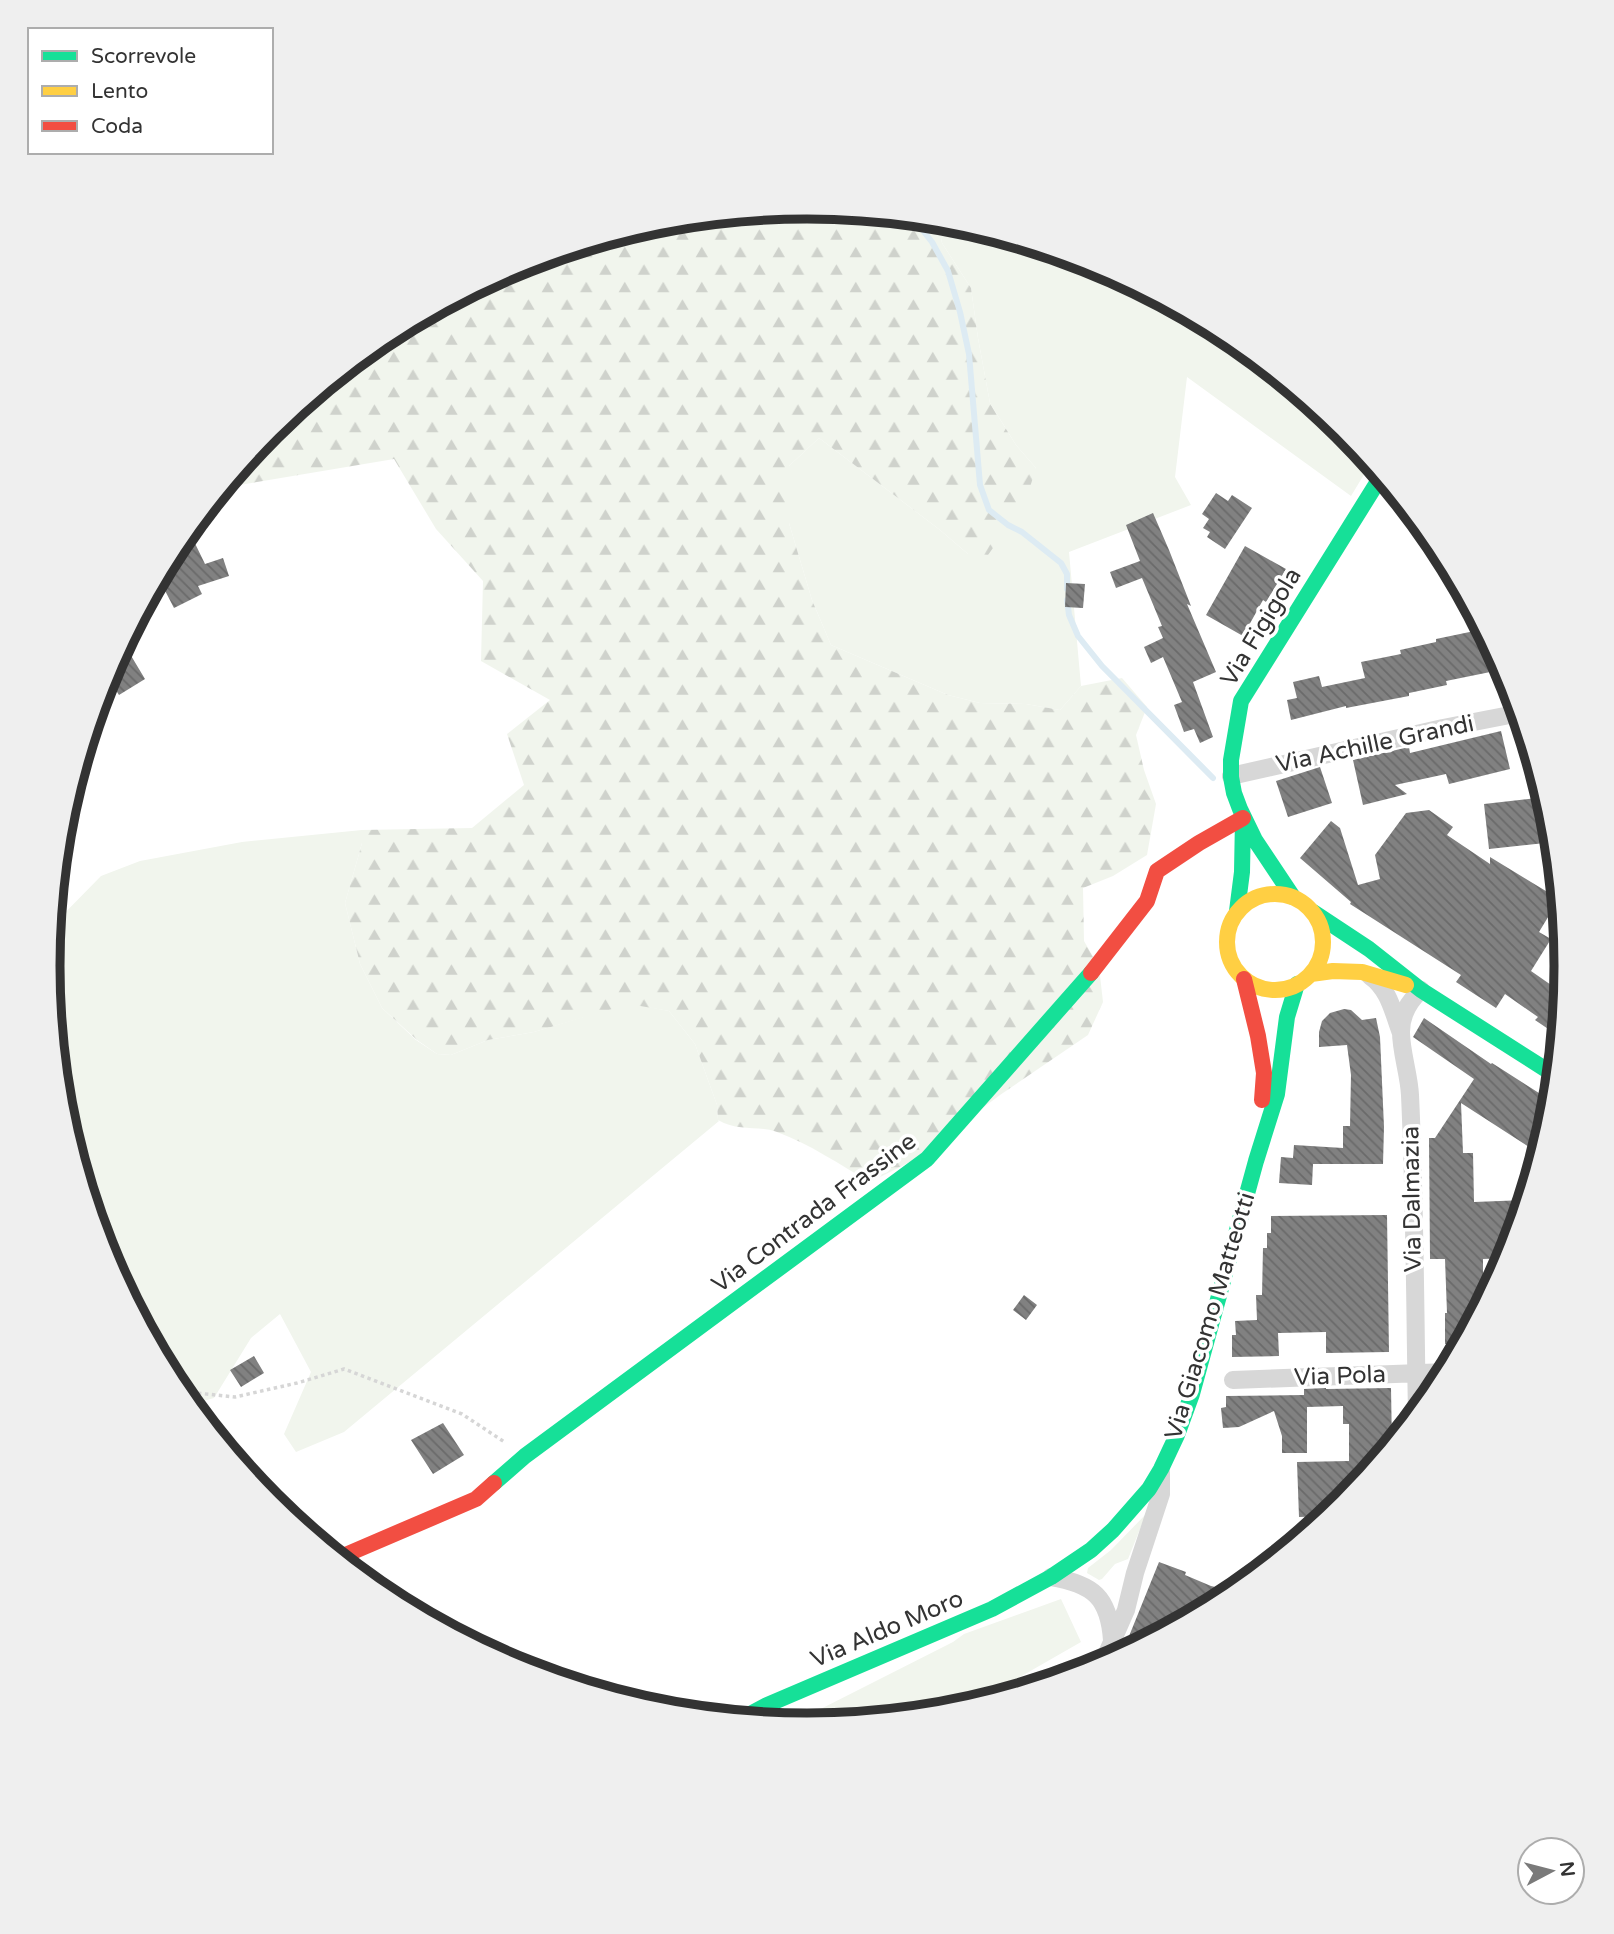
<svg xmlns="http://www.w3.org/2000/svg" width="1614" height="1934" font-family="'Varela Round',sans-serif">
<style>
.grass{fill:#f1f5ed}
.forest{fill:url(#forest-firs)}
.lines{fill:none;stroke-linecap:round;stroke-linejoin:round}
.stream{stroke:#ddebf3;stroke-width:6}
.building{fill:url(#building-back-hatch)}
.path{stroke:#d6d6d6;stroke-width:3.5;stroke-dasharray:3.5 3.5;stroke-linecap:butt}
.street{stroke:#d7d7d7;stroke-width:18}
.fast{stroke:#16e098;stroke-width:16}
.slow{stroke:#ffcf43;stroke-width:16}
.jam{stroke:#f24e42;stroke-width:16}
.labels{text-anchor:middle;dominant-baseline:central;stroke-width:7;stroke-linejoin:round;paint-order:stroke}
.street-label{font-size:24px;fill:#333;stroke:#fff}
.rim{fill:none;stroke:#333;stroke-width:9}
</style>
<defs>
<pattern id="forest-firs" width="22" height="20" patternUnits="userSpaceOnUse" patternTransform="scale(1.75)"><rect width="22" height="20" fill="#f1f5ed"/><path d="M5 1l3.5 6h-7zM16 11l3.5 6h-7z" fill="#cfd2cc"/></pattern>
<pattern id="building-back-hatch" width="6" height="6" patternUnits="userSpaceOnUse" patternTransform="scale(1.75)"><rect width="6" height="6" fill="#818181"/><path d="M-1 5l2 2M0 0l6 6M5-1l2 2" fill="none" stroke="#6a6a6a"/></pattern>
</defs>
<rect width="100%" height="100%" fill="#fff"/>
<!-- grass -->
<path class="grass" d="M 938,220 L 956,222 L 1098,265 L 1229,336 L 1344,430 L 1371,463 L 1351,496 L 1187,377 L 1175,477 L 1191,505 L 1069,552 L 1081,686 L 1060,710 L 1026,704 L 980,703 L 948,695 L 831,645 L 812,600 L 789,523 L 789,466 L 819,438 L 940,530 L 968,554 L 1036,468 L 1016,445 L 990,403 L 978,338 L 971,288 L 942,243 Z
M 362,830 L 362,843 L 345,903 L 360,964 L 382,1008 L 416,1040 L 437,1054 L 451,1055 L 488,1040 L 534,1032 L 629,1003 L 669,1011 L 695,1044 L 717,1105 L 718,1120 L 719,1121 L 344,1432 L 296,1452 L 284,1434 L 311,1372 L 280,1314 L 251,1338 L 214,1398 L 189,1405 L 175,1389 L 105,1257 L 62,1115 L 47,967 L 51,927 L 101,876 L 140,861 L 242,842 Z
M 1146,1514 L 1128,1559 L 1115,1564 L 1102,1579 L 1099,1580 L 1087,1573 L 1088,1568 L 1111,1550 Z
M 1061,1599 L 1081,1642 L 962,1710 L 955,1712 L 807,1727 L 789,1725 L 953,1642 L 964,1634 Z"/>
<!-- forest -->
<path class="forest" d="M 807,207 L 938,220 L 942,243 L 971,288 L 978,338 L 990,403 L 1016,445 L 1036,468 L 1025,503 L 988,555 L 968,554 L 940,530 L 819,438 L 789,466 L 789,523 L 812,600 L 831,645 L 948,695 L 980,703 L 1026,704 L 1060,710 L 1081,686 L 1122,678 L 1147,707 L 1136,735 L 1144,770 L 1156,804 L 1147,855 L 1113,876 L 1083,888 L 1084,941 L 1099,967 L 1103,1002 L 1088,1035 L 1000,1095 L 912,1161 L 870,1182 C 840,1165 810,1144 777,1132 C 757,1125 738,1132 718,1120 L 717,1105 L 695,1044 L 669,1011 L 629,1004 L 534,1032 L 488,1040 L 451,1055 L 437,1054 L 417,1040 L 382,1008 L 360,964 L 345,903 L 362,843 L 362,830 L 472,828 L 524,785 L 507,734 L 550,700 L 481,661 L 483,581 L 436,529 L 394,459 L 222,488 L 270,429 L 385,335 L 517,265 L 659,222 Z"/>
<g class="lines">
<!-- stream -->
<path class="stream" d="M 913,218 L 932,242 L 948,271 L 960,312 L 969,354 L 980,485 L 989,510 L 1008,525 L 1022,532 L 1061,563 L 1067,574 L 1067,589
M 1067,600 L 1069,615 L 1078,636 L 1102,666 L 1213,778"/>
</g>
<!-- building -->
<path class="building" d="M 1216,493 L 1228,501 L 1232,495 L 1252,508 L 1225,549 L 1207,537 L 1210,532 L 1203,528 L 1209,519 L 1202,514 Z
M 1153,513 L 1169,550 L 1191,606 L 1187,604 L 1216,672 L 1193,682 L 1213,737 L 1200,743 L 1194,729 L 1184,732 L 1174,705 L 1182,702 L 1163,657 L 1151,663 L 1144,647 L 1163,638 L 1158,627 L 1162,626 L 1142,578 L 1116,588 L 1110,572 L 1140,561 L 1126,525 Z
M 188,529 L 205,564 L 223,558 L 229,576 L 198,586 L 202,594 L 174,608 L 158,577 L 176,545 Z
M 1245,546 L 1286,569 L 1266,602 L 1263,600 L 1243,636 L 1206,615 Z
M 1066,583 L 1085,584 L 1083,608 L 1065,607 Z
M 1484,629 L 1505,669 L 1446,681 L 1447,685 L 1409,693 L 1409,696 L 1346,708 L 1346,706 L 1291,720 L 1287,700 L 1297,698 L 1293,682 L 1319,676 L 1322,687 L 1365,678 L 1361,662 L 1401,654 L 1400,650 L 1436,642 L 1436,639 Z
M 127,649 L 145,679 L 119,695 L 106,675 L 116,656 Z
M 1501,731 L 1510,769 L 1449,784 L 1446,774 L 1395,785 L 1407,794 L 1363,805 L 1353,760 L 1409,747 L 1410,753 Z
M 1320,767 L 1332,803 L 1288,817 L 1276,781 Z
M 1546,797 L 1552,819 L 1554,842 L 1489,849 L 1484,804 Z
M 1429,810 L 1453,827 L 1447,835 L 1490,864 L 1490,857 L 1559,899 L 1539,932 L 1551,939 L 1531,971 L 1564,994 L 1560,1037 L 1535,1020 L 1538,1017 L 1505,994 L 1496,1008 L 1456,982 L 1461,975 L 1350,904 L 1351,902 L 1300,858 L 1331,821 L 1340,828 L 1358,885 L 1380,879 L 1375,855 L 1406,813 Z
M 1344,1009 L 1351,1010 L 1362,1020 L 1376,1018 L 1380,1037 L 1384,1127 L 1383,1164 L 1313,1164 L 1312,1185 L 1279,1183 L 1281,1157 L 1293,1158 L 1294,1145 L 1343,1148 L 1343,1126 L 1350,1126 L 1351,1075 L 1347,1045 L 1319,1047 L 1319,1032 L 1322,1021 L 1330,1013 Z
M 1424,1018 L 1491,1064 L 1492,1063 L 1553,1102 L 1552,1116 L 1540,1154 L 1461,1103 L 1463,1153 L 1473,1153 L 1474,1202 L 1526,1200 L 1509,1258 L 1483,1259 L 1483,1306 L 1463,1344 L 1445,1344 L 1445,1313 L 1447,1313 L 1445,1259 L 1430,1259 L 1429,1138 L 1435,1138 L 1474,1079 L 1413,1037 Z
M 1387,1215 L 1389,1352 L 1326,1353 L 1326,1332 L 1278,1333 L 1279,1356 L 1232,1357 L 1232,1335 L 1236,1335 L 1235,1321 L 1257,1320 L 1256,1295 L 1262,1295 L 1263,1248 L 1267,1248 L 1267,1233 L 1271,1233 L 1271,1216 Z
M 1024,1295 L 1037,1305 L 1026,1320 L 1013,1310 Z
M 254,1356 L 264,1373 L 241,1387 L 230,1370 Z
M 1326,1388 L 1326,1389 L 1391,1388 L 1392,1446 L 1344,1505 L 1330,1516 L 1299,1517 L 1297,1462 L 1349,1461 L 1349,1424 L 1343,1424 L 1343,1406 L 1307,1407 L 1307,1453 L 1282,1453 L 1282,1436 L 1274,1411 L 1239,1427 L 1223,1428 L 1221,1408 L 1226,1407 L 1226,1396 L 1304,1395 L 1304,1389 Z
M 443,1423 L 464,1455 L 433,1474 L 411,1440 Z
M 1159,1562 L 1186,1572 L 1185,1575 L 1211,1586 L 1237,1592 L 1229,1599 L 1121,1656 Z"/>
<g class="lines">
<!-- path -->
<path class="path" d="M 177,1391 L 235,1397 L 297,1383 L 344,1369 L 462,1414 L 506,1443"/>
<!-- street -->
<path class="street" d="M 1231,776 L 1443,728 L 1520,713
M 1370,976 C 1389,989 1393,1012 1401,1033
M 1233,1380 L 1448,1372
M 1417,1415 C 1415,1309 1415,1202 1410,1095 C 1409,1074 1401,1052 1401,1032 C 1401,1015 1409,1001 1421,990
M 1051,1577 C 1093,1584 1109,1597 1112,1640
M 1101,1667 L 1126,1610 L 1135,1573 L 1161,1494 L 1161,1472"/>
<!-- fast -->
<path class="fast" d="M 1293,897 L 1255,840 L 1240,809 L 1234,793 L 1231,777 L 1231,760 L 1241,701 L 1382,475
M 1237,911 L 1242,872 L 1243,818
M 1313,912 L 1369,949 L 1421,990 L 1556,1076
M 494,1483 L 525,1456 L 927,1159 L 1091,973
M 739,1720 L 767,1705 L 992,1609 L 1051,1577 L 1091,1550 L 1113,1530 L 1149,1489 L 1161,1469 L 1177,1435 L 1192,1394 L 1256,1161 L 1277,1094 L 1287,1017 L 1297,984"/>
<!-- slow -->
<path class="slow" d="M1227 942a48 48 0 1 1 96 0a48 48 0 1 1-96 0Z
M 1311,974 L 1333,971 L 1362,972 L 1406,985"/>
<!-- jam -->
<path class="jam" d="M 1091,973 L 1147,901 L 1157,871 L 1199,843 L 1243,818
M 1244,979 L 1258,1036 L 1264,1073 L 1262,1100
M 336,1559 L 476,1499 L 494,1483"/>
</g>
<g class="labels">
<!-- street labels -->
<g class="street-label">
<text transform="translate(1261 627) rotate(-59)">Via Figigola</text>
<text transform="translate(1375 744) rotate(-12)">Via Achille Grandi</text>
<text transform="translate(1412 1199) rotate(-91)">Via Dalmazia</text>
<text transform="translate(814 1213) rotate(-37)">Via Contrada Frassine</text>
<text transform="translate(1210 1316) rotate(-73)">Via Giacomo Matteotti</text>
<text transform="translate(1340 1376) rotate(-2)">Via Pola</text>
<text transform="translate(887 1629) rotate(-23)">Via Aldo Moro</text>
</g>
</g>
<!-- crop -->
<path d="M0 0H1614V1934H0ZM60 966a747 747 0 1 1 1494 0a747 747 0 1 1-1494 0Z" fill="#efefef" fill-rule="evenodd"/>
<path class="rim" d="M60 966a747 747 0 1 1 1494 0a747 747 0 1 1-1494 0Z"/>
<!-- legend -->
<rect x="28" y="28" width="245" height="126" fill="#ffffff" stroke="#adadad" stroke-width="2"/>
<rect x="42" y="51" width="35" height="10" fill="#16e098" stroke="#adadad" stroke-width="2"/>
<text x="91" y="63" font-size="21" fill="#333333">Scorrevole</text>
<rect x="42" y="86" width="35" height="10" fill="#ffcf43" stroke="#adadad" stroke-width="2"/>
<text x="91" y="98" font-size="21" fill="#333333">Lento</text>
<rect x="42" y="121" width="35" height="10" fill="#f24e42" stroke="#adadad" stroke-width="2"/>
<text x="91" y="133" font-size="21" fill="#333333">Coda</text>
<!-- north arrow -->
<g transform="translate(1551 1871) rotate(83)"><circle r="33" fill="#ffffff" stroke="#adadad" stroke-width="2"/>
<path d="M0-5L12 26L0 18L-12 26Z" fill="#7a7a7a"/>
<text y="-10" font-size="19" font-weight="bold" text-anchor="middle" fill="#333333">N</text>
</g>
</svg>
